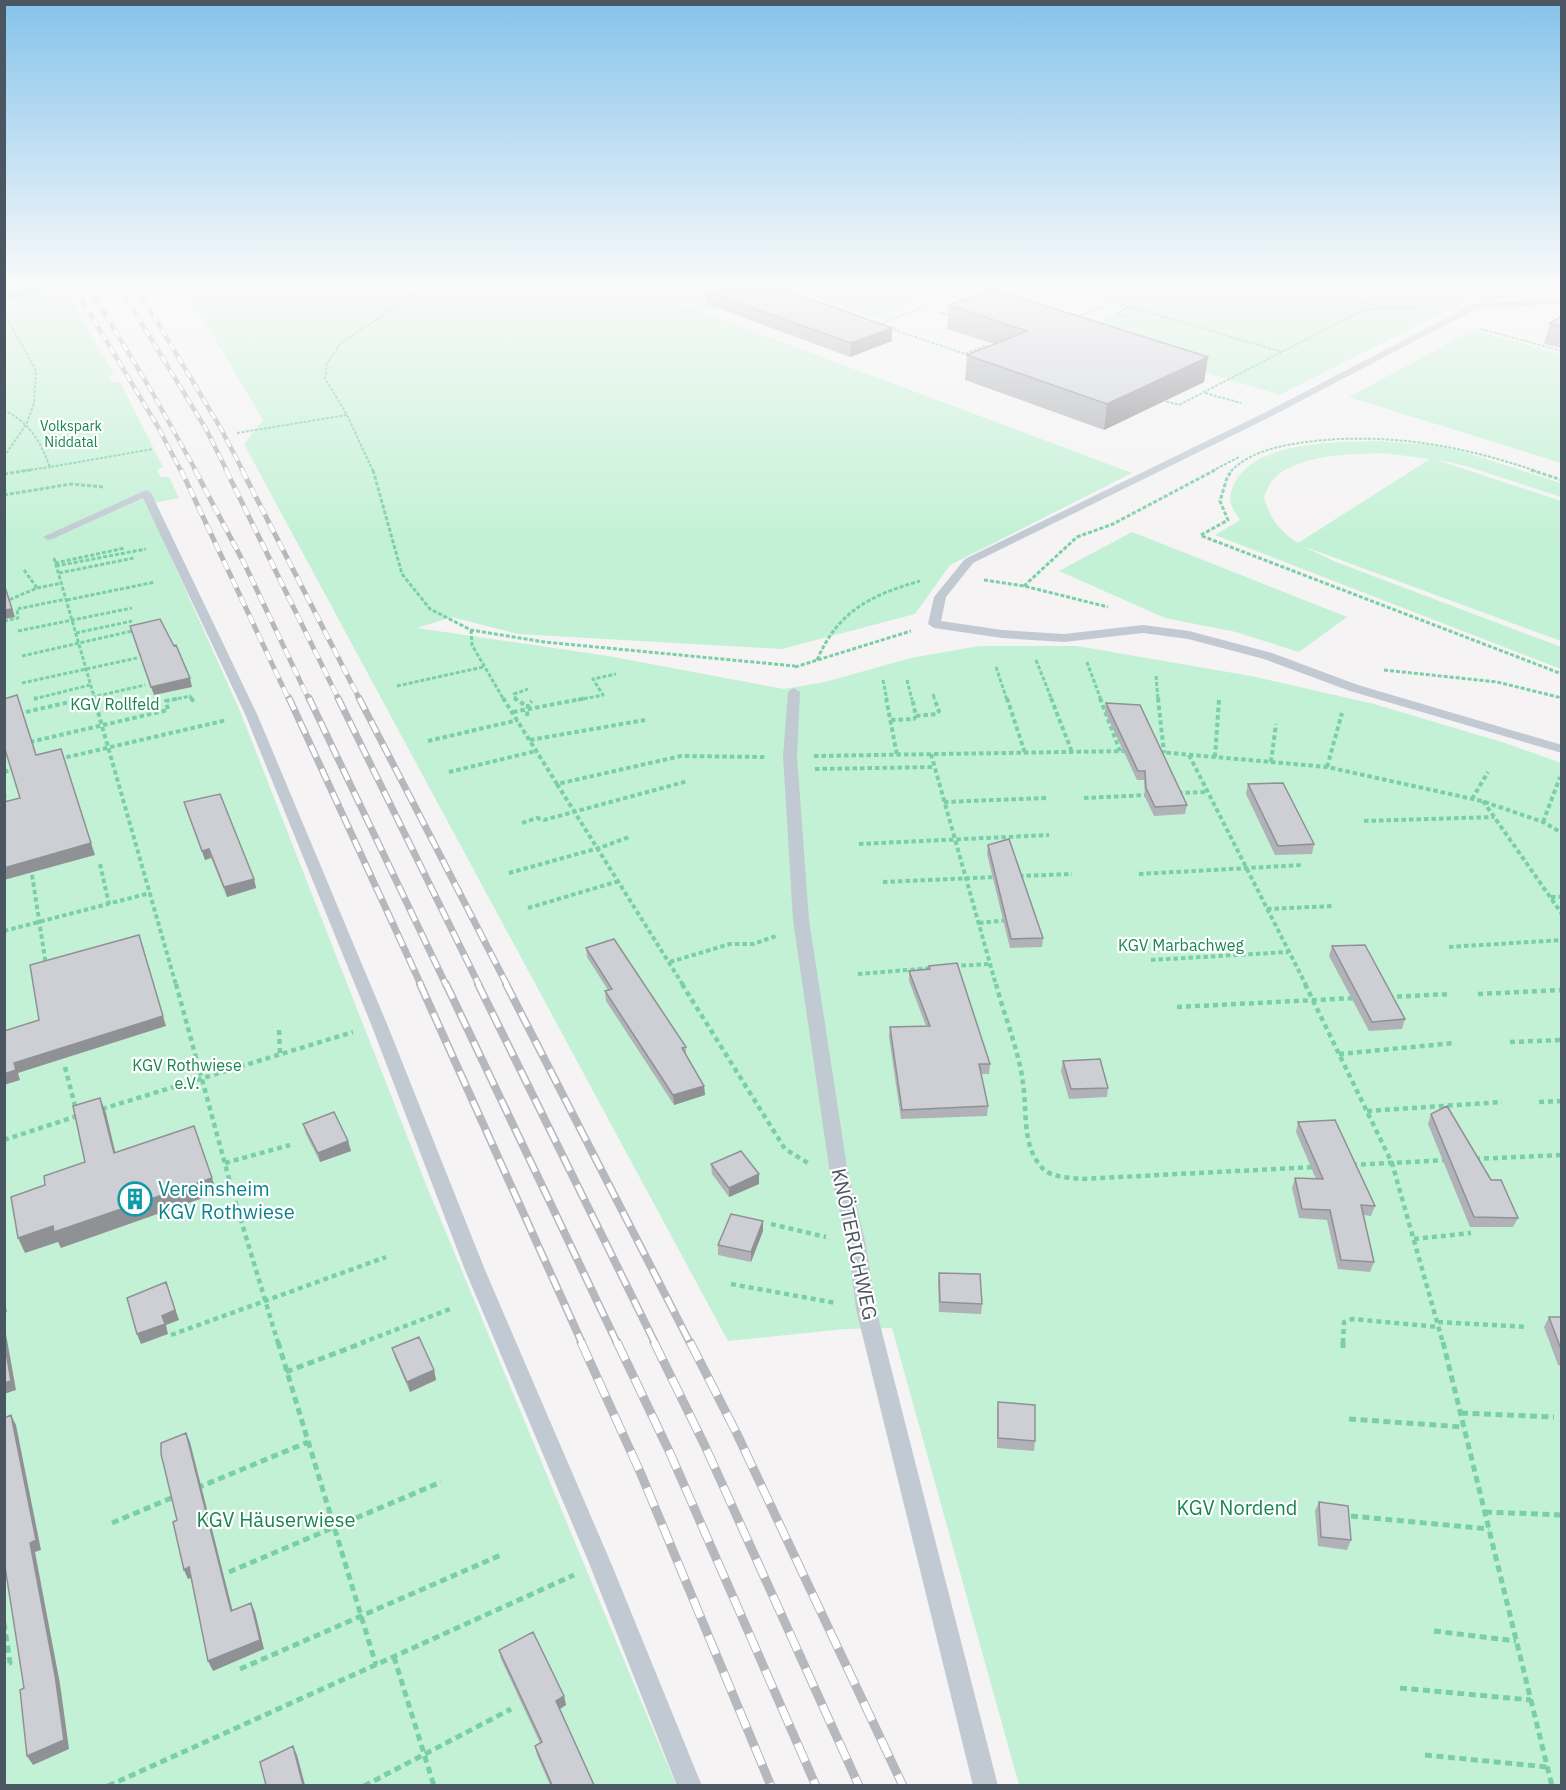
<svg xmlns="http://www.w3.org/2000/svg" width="1566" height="1790" font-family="'IBM Plex Sans',sans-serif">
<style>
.green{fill:#c3f1d5;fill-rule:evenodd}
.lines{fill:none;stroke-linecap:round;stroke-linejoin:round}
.motorway-casing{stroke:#7690ad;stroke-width:1}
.path-far4{stroke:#7ad0a6;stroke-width:2;stroke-dasharray:3 1.5;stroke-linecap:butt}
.path-far3{stroke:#7ad0a6;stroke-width:3;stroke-dasharray:4 2;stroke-linecap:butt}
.path-far2{stroke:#7ad0a6;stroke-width:4;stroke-dasharray:4.5 3;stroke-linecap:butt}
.path-far1{stroke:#7ad0a6;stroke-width:4.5;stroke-dasharray:5 4;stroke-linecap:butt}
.path{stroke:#7ad0a6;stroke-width:5;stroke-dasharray:7 4.5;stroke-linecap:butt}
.service{fill:#c1cad2;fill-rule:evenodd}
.motorway{fill:#8ba5c1;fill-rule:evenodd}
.rail-far4-casing{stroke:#b5b8bd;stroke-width:4.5}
.rail-far3-casing{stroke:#b5b8bd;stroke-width:5}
.rail-far2-casing{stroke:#b5b8bd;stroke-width:7}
.rail-far1-casing{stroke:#b5b8bd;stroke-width:8}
.rail-casing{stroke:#b5b8bd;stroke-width:9}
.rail-far4{stroke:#fff;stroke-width:3;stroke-dasharray:8;stroke-linecap:butt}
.rail-far3{stroke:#fff;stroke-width:4;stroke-dasharray:10;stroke-linecap:butt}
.rail-far2{stroke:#fff;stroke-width:4.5;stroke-dasharray:13;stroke-linecap:butt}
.rail-far1{stroke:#fff;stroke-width:5;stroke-dasharray:16;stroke-linecap:butt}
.rail{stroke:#fff;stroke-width:7;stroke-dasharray:20;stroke-linecap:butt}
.wall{fill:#b0b2b7}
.shaded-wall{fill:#909195}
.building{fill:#cdcfd5;stroke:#909195;stroke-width:1.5}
.labels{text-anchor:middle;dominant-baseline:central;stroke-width:4.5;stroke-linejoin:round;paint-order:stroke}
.far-park-label{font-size:14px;fill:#17864f;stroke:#fff}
.park-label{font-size:16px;fill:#17864f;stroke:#fff}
.near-culture-label{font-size:20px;fill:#0d838f;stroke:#fff;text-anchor:start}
.near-street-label{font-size:20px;fill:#4a5661;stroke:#fff}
.near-park-label{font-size:20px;fill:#17864f;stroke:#fff}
</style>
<rect width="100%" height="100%" fill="#f5f3f3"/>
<!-- green -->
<path class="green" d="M 4,288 L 54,288 L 66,294 L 114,373 L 109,376 L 112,382 L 120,382 L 163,467 L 157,470 L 161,477 L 169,477 L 179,498 L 147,504 L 240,711 L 427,1187 L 676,1785 L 5,1785 Z
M 185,288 L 638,288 L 1132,473 L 950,565 L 915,614 L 782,649 L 518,634 L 452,617 L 417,628 L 608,656 L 784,689 L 825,682 L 911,658 L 979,646 L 1077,646 L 1251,676 L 1374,704 L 1505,743 L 1561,763 L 1561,1785 L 1019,1785 L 892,1328 L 845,1329 L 728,1341 L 244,444 L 263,420 Z
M 641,288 L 775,288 L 707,311 Z
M 789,288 L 951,288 L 875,317 Z
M 1077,288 L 1561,288 L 1562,295 L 1465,301 L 1279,395 L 1077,333 L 1135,306 Z
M 1473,330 L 1561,354 L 1561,463 L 1349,397 Z
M 1381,441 L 1429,445 L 1464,452 L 1561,483 L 1561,497 L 1466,466 L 1434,459 L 1561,501 L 1561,641 L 1300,545 L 1336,562 L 1561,647 L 1561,669 L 1215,535 L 1240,520 C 1237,515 1233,510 1231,504 C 1229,498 1232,488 1235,482 C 1258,440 1339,442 1381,441 ZM 1383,453 L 1430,459 L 1298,543 C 1280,531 1269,518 1264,497 C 1266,492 1269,485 1272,481 C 1294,454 1352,454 1383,453 Z
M 1132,532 L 1347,617 L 1299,652 L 1236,632 L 1165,618 L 1059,571 Z"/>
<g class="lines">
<defs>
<path id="motorway" d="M 4,288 L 44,288 L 41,292 L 4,299 Z"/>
</defs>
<!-- motorway casing -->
<use href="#motorway" class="motorway-casing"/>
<!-- path-far4 -->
<path class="path-far4" d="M 922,288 L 950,297 L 973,288
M 1047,288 L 1073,290 L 1282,352
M 1317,288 L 1379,307
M 1333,292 L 1342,288
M 1130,307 L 1116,313 L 1131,318
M 947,315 L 940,313 L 951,308
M 1077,317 L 1114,302
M 877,325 L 950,297
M 889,328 L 965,354 L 984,346 L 993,348
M 1481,329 L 1562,351
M 1205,393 L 1241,403
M 1162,400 L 1179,405 L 1359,312 L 1381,308 L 1421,307
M 4,410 C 30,423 40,441 50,467 L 153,449
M 237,433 L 347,415
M 4,457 L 27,423 L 34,403 L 36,371 L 7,318
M 21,471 L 50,467
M 373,471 L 347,415 L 325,378 L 327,363 L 341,343 L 425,288
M 1212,471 L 1239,457
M 1231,471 C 1251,451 1279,446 1306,442 C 1386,432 1460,445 1536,471"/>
<!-- path-far3 -->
<path class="path-far3" d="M 373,470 L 402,574 L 430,609 L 471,630 L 544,642 L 795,666
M 1531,470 L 1562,480
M 4,474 L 31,470
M 4,495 L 71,484 L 104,487
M 1201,535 L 1228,520 L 1220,501 L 1227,478 L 1232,470
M 1202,536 L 1562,674
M 54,558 L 95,700
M 55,563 L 125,548
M 56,566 L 146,549
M 24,570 L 37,588
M 59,573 L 134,558
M 984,580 L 1024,586 L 1108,607
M 1024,586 L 1077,537 L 1113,524 L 1215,470
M 67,600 L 155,582
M 4,602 L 37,588 L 62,583
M 4,621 L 18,618 L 17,609 L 66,599
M 471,630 L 472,645 L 504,700
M 18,631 L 132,608
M 76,633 L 132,621
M 22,656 L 132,631
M 817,660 C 838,611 871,595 920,581
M 1036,660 L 1052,700
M 1087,662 L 1101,700
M 795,667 L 911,631
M 996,667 L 1007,700
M 1384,670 L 1497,682 L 1562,698
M 1156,676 L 1158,700
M 883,680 L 887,700
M 907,680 L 912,700
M 22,683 L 137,658
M 397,686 L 483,667
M 933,694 L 935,700
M 34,699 L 90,685
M 80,700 L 145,685
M 172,700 L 190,696 L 192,700
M 516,700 L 514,694 L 528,689
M 578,700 L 603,695 L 593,679 L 616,674"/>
<!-- path-far2 -->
<path class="path-far2" d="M 94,698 L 176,985
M 191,698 L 194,702
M 503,698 L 557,784 L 681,756 L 765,757
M 514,698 L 528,707
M 886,698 L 897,755
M 1007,698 L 1025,753
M 1051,698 L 1072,752
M 1100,698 L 1120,751
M 1158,698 L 1164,753
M 34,699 L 37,698
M 26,712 L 87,698
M 513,712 L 586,698
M 527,716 L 528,704 L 532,701
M 916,716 L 937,714 L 939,711 L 934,698
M 891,720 L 914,719 L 916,716 L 912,698
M 530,740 L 645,720
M 428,741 L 518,720
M 30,742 L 168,710 L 166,701 L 180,698
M 1159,752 L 1327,767 L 1482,801 L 1543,822 L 1562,833
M 931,754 L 996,985
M 1189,755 L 1306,985
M 814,756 L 1128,751
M 1215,757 L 1219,700
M 59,759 L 227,720
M 1271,762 L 1276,724
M 1327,767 L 1342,713
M 815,769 L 935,767
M 4,772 L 16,769
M 449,772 L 536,751
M 557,784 L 683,985
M 4,793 L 6,804
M 1178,793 L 1207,792
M 1084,798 L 1149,795
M 1472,799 L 1488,772
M 1483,801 L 1562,914
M 944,802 L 1046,798
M 1364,821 L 1494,817
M 1543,822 L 1560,777
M 522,823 L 537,818 L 544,820 L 688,781
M 859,844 L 1049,835
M 100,864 L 109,904
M 509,873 L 599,848 L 629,837
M 1139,874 L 1303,865
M 32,875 L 46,965
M 1019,876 L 1072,874
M 883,882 L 996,877
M 1551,897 L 1562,897
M 528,908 L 619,881
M 1267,909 L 1334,906
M 979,923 L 1008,920
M 4,931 L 150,893
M 1449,947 L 1562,940
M 1151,960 L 1288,952
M 670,962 L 730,944 L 753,944 L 776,936
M 954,966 L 990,964
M 858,974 L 932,968"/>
<!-- path-far1 -->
<path class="path-far1" d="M 176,984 L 234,1197 L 278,1343
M 682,984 L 785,1149 L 808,1163
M 996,984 C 1004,1015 1019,1051 1023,1083 C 1027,1109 1022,1142 1039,1164 C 1048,1178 1066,1177 1081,1179 L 1315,1167
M 1305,984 L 1392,1163 L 1443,1343
M 1478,994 L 1562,990
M 1388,997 L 1450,994
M 1177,1007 L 1356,998
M 279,1030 L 280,1054
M 1510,1042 L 1562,1040
M 1339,1054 L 1454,1043
M 65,1067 L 76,1110
M 1539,1102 L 1562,1101
M 102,1109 L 353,1032
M 1367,1111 L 1502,1102
M 4,1140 L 80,1115
M 1475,1159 L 1562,1155
M 225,1163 L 290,1145
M 1352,1165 L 1447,1160
M 771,1224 L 826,1237
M 1414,1239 L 1471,1233
M 731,1284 L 836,1303
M 1438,1322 L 1527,1327
M 171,1335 L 386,1257
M 361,1343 L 450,1309
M 1343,1343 L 1344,1322 L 1352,1319 L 1439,1327"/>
<!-- path -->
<path class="path" d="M 278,1342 L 376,1665
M 1443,1342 L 1552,1786
M 1343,1348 L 1343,1342
M 286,1372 L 365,1342
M 1461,1413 L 1554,1417
M 1349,1419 L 1464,1427
M 197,1488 L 308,1442
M 1485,1512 L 1562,1515
M 1351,1516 L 1489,1529
M 112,1523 L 176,1496
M 229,1572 L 441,1482
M 4,1623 L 10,1663 L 4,1665
M 1434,1631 L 1516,1641
M 394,1657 L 434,1786
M 240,1669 L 503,1554
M 1400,1688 L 1531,1700
M 1425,1755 L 1547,1767
M 108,1786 L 574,1575
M 364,1786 L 511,1709"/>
<!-- service -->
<path class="service" d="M 1562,299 L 1562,304 L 1478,308 L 1274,415 L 973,563 L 946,597 L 941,621 L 1002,630 L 1064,634 L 1143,625 L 1189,631 L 1272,653 L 1358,685 L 1562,745 L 1562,753 L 1350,691 L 1264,659 L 1188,639 L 1143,633 L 1064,642 L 1002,638 L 934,628 L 928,624 L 934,597 L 965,559 L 1268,411 L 1473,304 Z
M 146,490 L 151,493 L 257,714 L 387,1024 L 485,1270 L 611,1563 L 702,1786 L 677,1786 L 589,1563 L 465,1270 L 371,1024 L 245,714 L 143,498 L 52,539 L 48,540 L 43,537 Z
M 794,688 L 800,692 L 797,756 L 809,920 L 847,1167 L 866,1245 L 876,1309 L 998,1786 L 973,1786 L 856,1309 L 848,1245 L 829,1167 L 793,920 L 783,756 L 788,692 Z"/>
<!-- motorway -->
<use href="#motorway" class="motorway"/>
<defs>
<path id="rail-far4" d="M 120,288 L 206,429 L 227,471
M 137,288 L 220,427 L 243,471
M 90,289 L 152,392 L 196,471
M 77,292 L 158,427 L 181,471"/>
<path id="rail-far3" d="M 181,470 L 289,700
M 195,470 L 246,567 L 309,700
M 226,470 L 339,700
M 242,470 L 360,700"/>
<path id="rail-far2" d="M 289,698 L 421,985
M 309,698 L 446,985
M 338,698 L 479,985
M 359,698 L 507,985"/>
<path id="rail-far1" d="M 420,984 L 582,1343
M 446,984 L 617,1343
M 478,984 L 655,1343
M 506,984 L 690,1343"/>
<path id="rail" d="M 581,1342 L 641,1474 L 771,1786
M 617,1342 L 670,1453 L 816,1786
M 654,1342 L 705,1446 L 859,1786
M 690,1342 L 737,1434 L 903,1786"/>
</defs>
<!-- rail-far4 casing -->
<use href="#rail-far4" class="rail-far4-casing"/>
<!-- rail-far3 casing -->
<use href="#rail-far3" class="rail-far3-casing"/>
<!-- rail-far2 casing -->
<use href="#rail-far2" class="rail-far2-casing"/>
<!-- rail-far1 casing -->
<use href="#rail-far1" class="rail-far1-casing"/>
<!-- rail casing -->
<use href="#rail" class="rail-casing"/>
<!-- rail-far4 -->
<use href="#rail-far4" class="rail-far4"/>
<!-- rail-far3 -->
<use href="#rail-far3" class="rail-far3"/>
<!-- rail-far2 -->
<use href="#rail-far2" class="rail-far2"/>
<!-- rail-far1 -->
<use href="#rail-far1" class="rail-far1"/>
<!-- rail -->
<use href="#rail" class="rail"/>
</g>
<!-- wall -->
<path class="wall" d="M 705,291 L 892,341 L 850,357 L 706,304 Z
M 949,305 L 1208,357 L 1204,382 L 1104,430 L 965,380 L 967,355 L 994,344 L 947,329 Z
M 1562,316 L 1562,348 L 1544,344 L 1550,323 Z
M 1106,703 L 1187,805 L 1185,814 L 1154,816 L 1145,797 L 1144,780 L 1137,780 L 1105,712 Z
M 1248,784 L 1314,844 L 1312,854 L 1275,855 L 1246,794 Z
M 184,802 L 254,879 L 256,888 L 227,897 L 211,858 L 205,860 Z
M 988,845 L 1043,938 L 1042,947 L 1010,948 L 987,854 Z
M 1332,946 L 1405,1019 L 1402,1029 L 1369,1031 L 1329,956 Z
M 586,948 L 686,1047 L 686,1055 L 704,1086 L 705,1095 L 674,1105 L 606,1001 L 605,991 L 608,990 L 587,957 Z
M 929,966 L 990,1064 L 989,1074 L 981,1074 L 988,1106 L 987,1116 L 901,1119 L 889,1037 L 890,1027 L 926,1026 L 909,981 L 909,971 L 928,969 Z
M 1063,1061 L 1108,1088 L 1107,1097 L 1069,1099 L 1061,1071 Z
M 1431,1114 L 1491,1180 L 1518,1218 L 1513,1227 L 1470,1227 L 1428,1124 Z
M 1298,1122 L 1375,1206 L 1371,1216 L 1363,1215 L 1374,1262 L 1370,1272 L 1338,1269 L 1327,1220 L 1299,1218 L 1292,1188 L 1295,1178 L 1316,1179 L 1296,1132 Z
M 303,1124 L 348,1141 L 351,1151 L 320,1162 L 306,1134 Z
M 711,1164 L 759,1184 L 729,1197 L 712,1174 Z
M 763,1231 L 751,1262 L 718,1255 L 718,1245 Z
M 939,1273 L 982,1304 L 981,1314 L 939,1312 L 938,1282 Z
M 1549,1317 L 1562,1317 L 1562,1366 L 1558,1365 L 1544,1327 Z
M 392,1348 L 434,1370 L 436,1380 L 410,1392 L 395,1358 Z
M 998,1402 L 1035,1441 L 1034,1451 L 997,1448 L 997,1412 Z
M 1319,1502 L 1351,1540 L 1347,1550 L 1318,1546 L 1315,1511 Z
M 499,1650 L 564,1696 L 566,1705 L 560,1709 L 594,1785 L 550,1785 L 537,1755 L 535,1746 L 540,1743 L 501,1659 Z"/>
<!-- shaded-wall -->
<path class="shaded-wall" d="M 892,328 L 892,341 L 850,357 L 851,343 Z
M 1208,357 L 1204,382 L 1104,430 L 1107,404 Z
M 4,583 L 15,617 L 4,619 Z
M 190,678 L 192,687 L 154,695 L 151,687 Z
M 64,760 L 95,855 L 4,880 L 4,868 Z
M 209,849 L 211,858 L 205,860 L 202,851 Z
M 254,879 L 256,888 L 227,897 L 224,887 Z
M 139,935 L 166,1026 L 18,1073 L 20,1080 L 4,1085 L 4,1074 Z
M 704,1086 L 705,1095 L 674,1105 L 673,1095 Z
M 100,1098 L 106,1113 L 119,1168 L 114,1153 Z
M 348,1141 L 351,1151 L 320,1162 L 318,1153 Z
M 759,1174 L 759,1184 L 729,1197 L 729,1188 Z
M 212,1178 L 217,1193 L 61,1248 L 58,1242 L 25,1253 L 18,1238 L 53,1226 Z
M 763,1221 L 763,1231 L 751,1262 L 751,1252 Z
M 166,1282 L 179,1320 L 166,1325 L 168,1334 L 141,1344 L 137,1334 L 162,1316 Z
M 4,1300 L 7,1312 L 4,1313 Z
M 4,1323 L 16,1390 L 4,1394 Z
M 434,1370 L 436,1380 L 410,1392 L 407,1382 Z
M 11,1415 L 16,1425 L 41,1550 L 35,1552 L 60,1684 L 69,1749 L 33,1765 L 27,1756 L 30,1543 Z
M 186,1433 L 190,1442 L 235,1620 L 231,1611 Z
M 189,1567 L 193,1577 L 188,1579 L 184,1570 Z
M 251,1603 L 255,1612 L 264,1649 L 213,1671 L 208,1661 Z
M 564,1696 L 566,1705 L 558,1710 L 556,1701 Z
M 293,1746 L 297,1755 L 305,1785 L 303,1785 Z"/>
<!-- building -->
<path class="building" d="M 706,288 L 779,288 L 892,328 L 851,343 L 705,291 Z
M 992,289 L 1208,357 L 1107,404 L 967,355 L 1027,331 L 949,305 Z
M 1562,316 L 1562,326 L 1550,323 Z
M 4,584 L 12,609 L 4,610 Z
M 160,619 L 174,646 L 176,645 L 190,678 L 151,687 L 130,626 Z
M 17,695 L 36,755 L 61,749 L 91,843 L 4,868 L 4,802 L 20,798 L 4,746 L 4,699 Z
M 1106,703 L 1140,705 L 1187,805 L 1155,807 L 1146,788 L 1145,771 L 1138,771 Z
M 1283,783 L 1314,844 L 1278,846 L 1248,784 Z
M 220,794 L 254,879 L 224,887 L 209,849 L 202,851 L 184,802 Z
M 1009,839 L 1043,938 L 1011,939 L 988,845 Z
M 139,935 L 163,1016 L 14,1063 L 16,1070 L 4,1074 L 4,1031 L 39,1020 L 30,965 Z
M 614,939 L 686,1047 L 682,1048 L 704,1086 L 673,1095 L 605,991 L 612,989 L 586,948 Z
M 1365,945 L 1405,1019 L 1372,1022 L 1332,946 Z
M 957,963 L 990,1064 L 979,1064 L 988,1106 L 902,1110 L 890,1027 L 930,1026 L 909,971 L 930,969 L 929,966 Z
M 1100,1059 L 1108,1088 L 1071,1089 L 1063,1061 Z
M 100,1098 L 114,1153 L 194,1126 L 212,1178 L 54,1232 L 53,1226 L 18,1238 L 11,1197 L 45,1185 L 44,1176 L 85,1162 L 73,1106 Z
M 1447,1106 L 1491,1180 L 1501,1180 L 1518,1218 L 1474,1217 L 1431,1114 Z
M 334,1112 L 348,1141 L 318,1153 L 303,1124 Z
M 1335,1120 L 1375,1206 L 1361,1205 L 1374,1262 L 1341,1260 L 1330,1210 L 1302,1209 L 1295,1178 L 1323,1179 L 1298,1122 Z
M 741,1151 L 759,1174 L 729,1188 L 711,1164 Z
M 731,1214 L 763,1221 L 751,1252 L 718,1245 Z
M 939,1273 L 980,1274 L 982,1304 L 940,1302 Z
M 166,1282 L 175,1310 L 162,1316 L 165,1324 L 137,1334 L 127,1298 Z
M 1549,1317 L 1562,1317 L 1562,1352 Z
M 419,1337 L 434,1370 L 407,1382 L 392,1348 Z
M 4,1340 L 11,1381 L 4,1383 Z
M 998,1402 L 1035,1405 L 1035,1441 L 998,1438 Z
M 11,1415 L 36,1540 L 30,1543 L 55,1675 L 64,1740 L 27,1756 L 20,1690 L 24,1688 L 4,1560 L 4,1418 Z
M 186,1433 L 231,1611 L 251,1603 L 260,1640 L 208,1661 L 189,1567 L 184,1570 L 173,1522 L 177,1520 L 161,1454 L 161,1443 Z
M 1319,1502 L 1348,1506 L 1351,1540 L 1321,1537 Z
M 533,1632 L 564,1696 L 556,1701 L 594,1785 L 552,1785 L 535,1746 L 542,1742 L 499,1650 Z
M 293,1746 L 303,1785 L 266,1785 L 260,1762 Z"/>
<!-- sky -->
<linearGradient id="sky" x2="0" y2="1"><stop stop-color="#85c3ea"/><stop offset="0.53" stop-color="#fafafa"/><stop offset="1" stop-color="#fafafa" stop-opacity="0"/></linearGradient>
<rect width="1566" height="539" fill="url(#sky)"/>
<!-- icons -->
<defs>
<symbol id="building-ring" viewBox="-11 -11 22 22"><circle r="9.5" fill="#fff" stroke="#0f9aa8" stroke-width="1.5"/><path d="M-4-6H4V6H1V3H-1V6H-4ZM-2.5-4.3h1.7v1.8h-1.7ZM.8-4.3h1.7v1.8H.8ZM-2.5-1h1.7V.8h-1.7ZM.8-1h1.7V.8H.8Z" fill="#0f9aa8"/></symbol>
</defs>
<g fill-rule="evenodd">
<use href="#building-ring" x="116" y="1180" width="38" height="38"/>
</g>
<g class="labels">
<!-- far-park labels -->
<g class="far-park-label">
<text x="71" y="426">Volkspark<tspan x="71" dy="16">Niddatal</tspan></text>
</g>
<!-- park labels -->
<g class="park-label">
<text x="115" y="704">KGV Rollfeld</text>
<text x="1181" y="945">KGV Marbachweg</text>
<text x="187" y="1065">KGV Rothwiese<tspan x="187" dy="18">e.V.</tspan></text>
</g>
<!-- near-culture labels -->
<g class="near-culture-label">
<text x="158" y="1188">Vereinsheim<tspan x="158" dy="23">KGV Rothwiese</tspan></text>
</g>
<!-- near-street labels -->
<g class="near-street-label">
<text transform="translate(855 1244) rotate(78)">KNÖTERICHWEG</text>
</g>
<!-- near-park labels -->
<g class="near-park-label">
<text x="1237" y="1507">KGV Nordend</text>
<text x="276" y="1519">KGV Häuserwiese</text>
</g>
</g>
<!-- border -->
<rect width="1566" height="1790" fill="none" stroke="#4a5661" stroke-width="12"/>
</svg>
